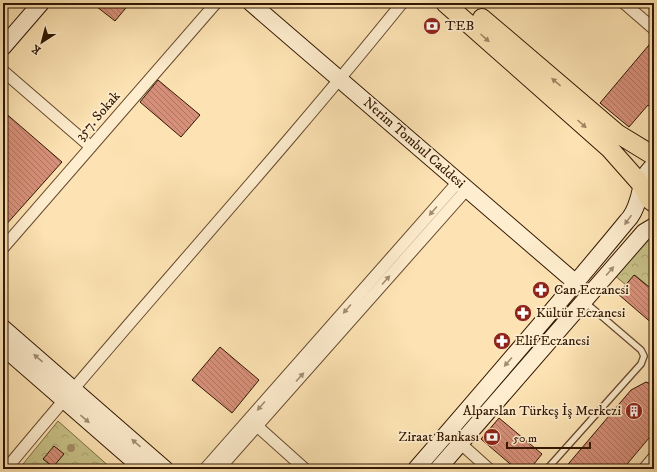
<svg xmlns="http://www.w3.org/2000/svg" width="657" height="472" font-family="'IM FELL DW Pica',serif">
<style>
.park{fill:url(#park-crowns);stroke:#7c6c44}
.building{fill:url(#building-back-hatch);stroke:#311601}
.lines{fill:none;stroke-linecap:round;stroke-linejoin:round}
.lane-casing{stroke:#64492e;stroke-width:8}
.street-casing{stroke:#64492e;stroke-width:13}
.secondary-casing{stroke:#311601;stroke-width:18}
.primary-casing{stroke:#311601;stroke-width:20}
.lane{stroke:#feedce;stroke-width:5.5}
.street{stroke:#feedce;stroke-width:11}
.secondary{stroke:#feedce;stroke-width:16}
.primary{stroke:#fde3b3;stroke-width:18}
.tree{fill:#a68e67}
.oneway{fill:#a18763}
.oneway2{fill:#a28c72}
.labels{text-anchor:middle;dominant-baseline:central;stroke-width:3.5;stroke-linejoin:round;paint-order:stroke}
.poi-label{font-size:14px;fill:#311601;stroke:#feedce;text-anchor:start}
.street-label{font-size:14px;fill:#311601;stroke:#feedce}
</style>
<defs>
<pattern id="park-crowns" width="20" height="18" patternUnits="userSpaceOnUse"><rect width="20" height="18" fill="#c7c187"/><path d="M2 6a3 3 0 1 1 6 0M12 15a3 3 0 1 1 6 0" fill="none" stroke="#aba573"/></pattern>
<pattern id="building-back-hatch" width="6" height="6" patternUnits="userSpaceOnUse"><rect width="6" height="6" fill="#d7907a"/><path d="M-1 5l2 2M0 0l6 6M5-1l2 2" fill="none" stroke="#af7562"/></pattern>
</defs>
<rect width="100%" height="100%" fill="#fde3b3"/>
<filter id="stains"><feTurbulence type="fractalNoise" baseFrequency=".005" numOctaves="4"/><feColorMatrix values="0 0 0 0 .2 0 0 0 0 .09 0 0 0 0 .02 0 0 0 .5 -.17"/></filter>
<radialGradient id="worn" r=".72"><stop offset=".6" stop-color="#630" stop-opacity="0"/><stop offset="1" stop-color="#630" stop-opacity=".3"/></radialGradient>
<!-- park -->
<path class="park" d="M 654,236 L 654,291 L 635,275 L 626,285 L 614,275 L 649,238 Z
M 58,421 L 112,469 L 19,469 Z"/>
<!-- building -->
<path class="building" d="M 92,3 L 130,3 L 115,21 Z
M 192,3 L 201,3 L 198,7 Z
M 654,39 L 654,110 L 648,105 L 629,127 L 600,103 Z
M 158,80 L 200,115 L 181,137 L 140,102 Z
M 3,111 L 62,162 L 4,227 L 3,226 Z
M 634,275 L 654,291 L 654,325 L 618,294 Z
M 220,347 L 259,380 L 232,413 L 192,380 Z
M 646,382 L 654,385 L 654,432 L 623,469 L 564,469 L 631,390 Z
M 499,418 L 542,454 L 530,469 L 516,469 L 481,439 Z
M 54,446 L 64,454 L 53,467 L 43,459 Z"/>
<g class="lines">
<defs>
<path id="lane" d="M 547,469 L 641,364 L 644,356 L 641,350 L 585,302"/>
<path id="street" d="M 624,3 L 654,29
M 3,71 L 91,147
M 3,248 L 216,3
M 257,426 L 305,469
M 460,443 L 489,469
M 6,469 C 136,312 274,162 402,3
M 205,469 L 458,182
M 219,469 L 467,189
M 644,469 L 654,457"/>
<path id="secondary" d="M 251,3 L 576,283
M 3,47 L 41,3
M 3,328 L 165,469
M 3,347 L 143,469
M 416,469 C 487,387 558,305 627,221 C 632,216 636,207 638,200 C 643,185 640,178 654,165
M 438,469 L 644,232 L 654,226"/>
<path id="primary" d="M 445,3 L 610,149 L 641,184 L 650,200 L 654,203
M 482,18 L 618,134 L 654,156"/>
</defs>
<!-- lane casing -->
<use href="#lane" class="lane-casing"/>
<!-- street casing -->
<use href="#street" class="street-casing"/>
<!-- secondary casing -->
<use href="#secondary" class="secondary-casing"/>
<!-- primary casing -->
<use href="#primary" class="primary-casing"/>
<!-- lane -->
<use href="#lane" class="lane"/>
<!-- street -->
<use href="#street" class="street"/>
<!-- secondary -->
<use href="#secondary" class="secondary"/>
<!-- primary -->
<use href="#primary" class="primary"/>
</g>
<!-- trees -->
<circle class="tree" cx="71" cy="448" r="4"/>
<!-- one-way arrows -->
<defs><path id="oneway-solid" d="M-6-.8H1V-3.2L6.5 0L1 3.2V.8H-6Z"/></defs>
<g class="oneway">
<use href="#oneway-solid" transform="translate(485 38) rotate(42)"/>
<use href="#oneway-solid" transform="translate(556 82) rotate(-140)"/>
<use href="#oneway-solid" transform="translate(582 124) rotate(42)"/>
</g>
<g class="oneway2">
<use href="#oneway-solid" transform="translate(433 211) rotate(131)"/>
<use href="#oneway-solid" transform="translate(628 220) rotate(126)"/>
<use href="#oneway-solid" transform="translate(610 271) rotate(-49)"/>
<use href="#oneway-solid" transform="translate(386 280) rotate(-48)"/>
<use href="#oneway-solid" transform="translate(347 309) rotate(131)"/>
<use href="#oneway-solid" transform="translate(38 358) rotate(-139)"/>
<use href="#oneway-solid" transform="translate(508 362) rotate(131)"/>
<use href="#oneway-solid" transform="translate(300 377) rotate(-48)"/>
<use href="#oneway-solid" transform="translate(261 406) rotate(131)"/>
<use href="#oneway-solid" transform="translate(85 419) rotate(41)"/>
<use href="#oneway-solid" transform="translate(136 443) rotate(-139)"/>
</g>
<!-- icons -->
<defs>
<symbol id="bank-disc" viewBox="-11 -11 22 22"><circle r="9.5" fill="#8f2418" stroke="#feedce"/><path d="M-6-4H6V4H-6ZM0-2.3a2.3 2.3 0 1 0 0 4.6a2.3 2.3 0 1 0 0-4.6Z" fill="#fff"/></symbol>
<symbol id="pharmacy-disc" viewBox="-11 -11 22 22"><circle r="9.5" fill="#8f2418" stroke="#feedce"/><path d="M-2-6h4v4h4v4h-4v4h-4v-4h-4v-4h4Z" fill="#fff"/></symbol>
<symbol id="building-disc" viewBox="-11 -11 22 22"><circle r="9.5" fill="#8f2418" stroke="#feedce"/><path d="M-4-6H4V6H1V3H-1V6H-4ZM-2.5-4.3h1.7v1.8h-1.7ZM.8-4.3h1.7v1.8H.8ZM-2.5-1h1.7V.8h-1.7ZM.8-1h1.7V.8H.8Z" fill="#fff"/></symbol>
</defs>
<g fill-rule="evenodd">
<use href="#bank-disc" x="422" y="16" width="20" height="20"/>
<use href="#pharmacy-disc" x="531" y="280" width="20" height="20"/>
<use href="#pharmacy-disc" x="513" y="303" width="20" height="20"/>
<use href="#pharmacy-disc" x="492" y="331" width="20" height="20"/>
<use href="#building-disc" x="624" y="401" width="20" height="20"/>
<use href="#bank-disc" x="482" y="427" width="20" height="20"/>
</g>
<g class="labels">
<!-- poi labels -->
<g class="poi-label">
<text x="445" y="26">TEB</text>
<text x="554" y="290">Can Eczanesi</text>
<text x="536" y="313">Kültür Eczanesi</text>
<text x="515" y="341">Elif Eczanesi</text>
<text x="621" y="411" text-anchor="end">Alparslan Türkeş İş Merkezi</text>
<text x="479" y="437" text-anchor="end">Ziraat Bankası</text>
</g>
<!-- street labels -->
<g class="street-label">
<text transform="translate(98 116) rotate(-49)">357. Sokak</text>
<text transform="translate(414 143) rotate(41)">Nerim Tombul Caddesi</text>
</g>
</g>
<!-- margin -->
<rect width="657" height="472" fill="none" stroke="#fde3b3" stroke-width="16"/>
<rect x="4" y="4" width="649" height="464" fill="none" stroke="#311601" stroke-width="2"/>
<rect x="8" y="8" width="641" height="456" fill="none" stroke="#311601"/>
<!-- north arrow -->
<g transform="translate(42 42) rotate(216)" stroke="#feedce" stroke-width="3" paint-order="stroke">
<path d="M0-3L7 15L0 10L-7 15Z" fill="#311601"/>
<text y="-6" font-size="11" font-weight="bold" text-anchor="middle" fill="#311601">K</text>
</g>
<!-- scale -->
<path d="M507 442v6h83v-6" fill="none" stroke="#311601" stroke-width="2"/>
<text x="513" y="442" font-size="12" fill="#311601" stroke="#feedce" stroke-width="3" paint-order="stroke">50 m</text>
<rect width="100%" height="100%" filter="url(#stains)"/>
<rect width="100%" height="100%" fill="url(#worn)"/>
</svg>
